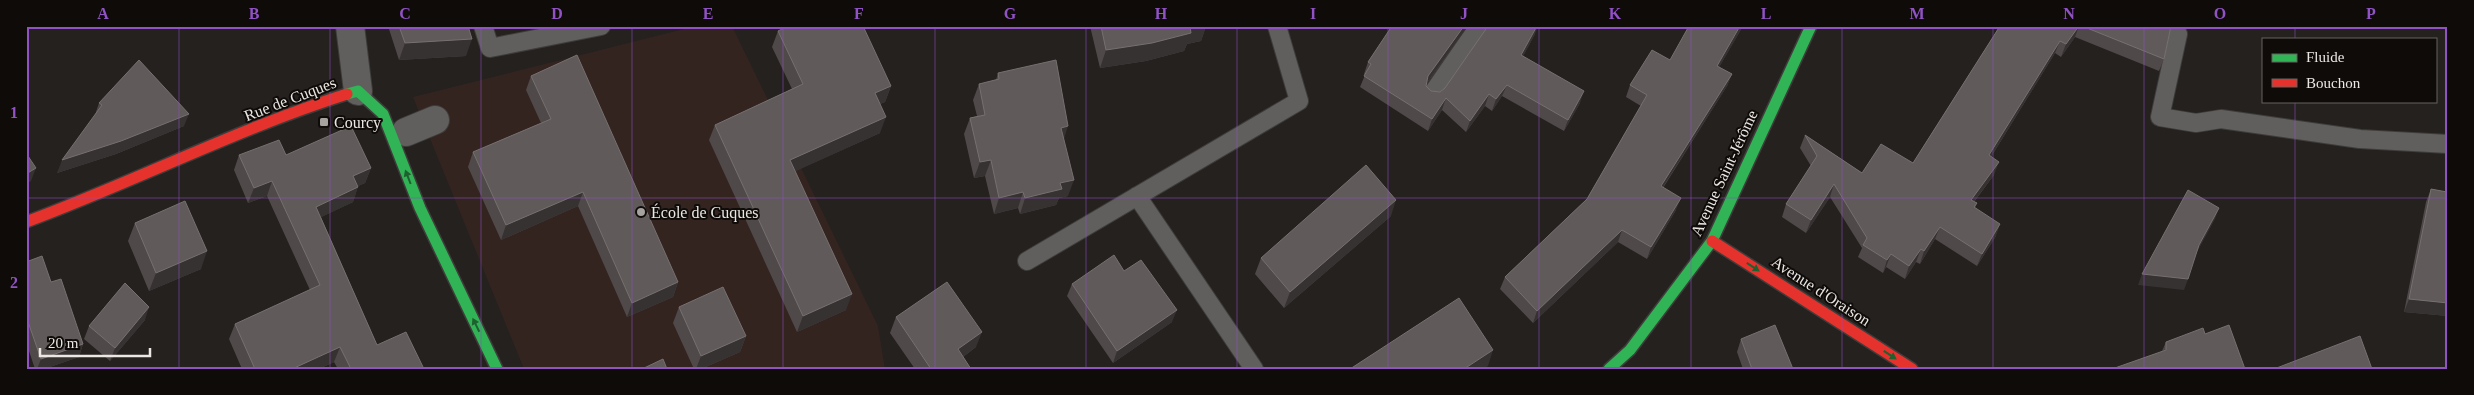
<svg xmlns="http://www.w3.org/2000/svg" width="2474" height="395" font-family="'Times New Roman',serif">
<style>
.education{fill:#342420}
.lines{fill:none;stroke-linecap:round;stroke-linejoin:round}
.lane-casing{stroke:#3f3d3b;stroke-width:20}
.street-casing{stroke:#3f3d3b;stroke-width:30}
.fast-casing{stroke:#3f3d3b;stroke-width:14}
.jam-casing{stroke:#3f3d3b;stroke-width:14}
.lane{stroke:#615f5e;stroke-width:18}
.street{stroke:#615f5e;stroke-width:28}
.fast{stroke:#30b455;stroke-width:11}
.jam{stroke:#e5322d;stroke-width:11}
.wall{fill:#50494a}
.shaded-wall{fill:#373232}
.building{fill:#605a5a;stroke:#767070}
.oneway{fill:#1f602f}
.grid{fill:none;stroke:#9152c6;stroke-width:1;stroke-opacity:0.55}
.poi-dot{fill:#a5a29f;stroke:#0e0b09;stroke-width:2}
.labels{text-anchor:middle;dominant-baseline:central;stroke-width:4;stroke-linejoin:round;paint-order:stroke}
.street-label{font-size:16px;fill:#ebe8e4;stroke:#0e0b09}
.poi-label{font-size:16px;fill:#ebe8e4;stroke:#0e0b09;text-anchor:start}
.neatline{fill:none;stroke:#9152c6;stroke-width:2}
.grid-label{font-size:16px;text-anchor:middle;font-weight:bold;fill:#9152c6}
</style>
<rect width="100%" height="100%" fill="#24211f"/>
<!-- education -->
<path class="education" d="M 696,26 L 732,26 L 878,326 L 885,369 L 524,369 L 413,97 Z"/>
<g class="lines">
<defs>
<path id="lane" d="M 483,26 L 490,48 L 601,26
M 2178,34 L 2160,117 L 2196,123 L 2221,119 L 2360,139 L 2448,144
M 1432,94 L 1479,26
M 1137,196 L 1254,369
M 1027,261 L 1299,101 L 1277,26"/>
<path id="street" d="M 350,26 L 358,91
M 406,132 L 435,120"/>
<path id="fast" d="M 347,94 L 358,91 L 383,114 L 420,208 L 497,369
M 1609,369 L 1630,350 L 1712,241 L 1811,26"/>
<path id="jam" d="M 26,222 C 134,182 237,129 347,94
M 1712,241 L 1912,369"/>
</defs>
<!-- lane casing -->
<use href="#lane" class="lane-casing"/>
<!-- street casing -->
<use href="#street" class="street-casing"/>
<!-- fast casing -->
<use href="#fast" class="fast-casing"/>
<!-- jam casing -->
<use href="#jam" class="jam-casing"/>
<!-- lane -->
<use href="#lane" class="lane"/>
<!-- street -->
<use href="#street" class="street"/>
<!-- fast -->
<use href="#fast" class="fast"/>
<!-- jam -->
<use href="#jam" class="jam"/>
</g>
<!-- wall -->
<path class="wall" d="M 388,26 L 468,26 L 466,56 L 399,60 Z
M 1090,26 L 1206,26 L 1201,41 L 1187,44 L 1184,51 L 1146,61 L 1100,68 Z
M 1392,26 L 1468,26 L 1427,83 L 1426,86 L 1431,91 L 1440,92 L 1535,34 L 1523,56 L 1580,103 L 1564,131 L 1502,96 L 1492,111 L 1485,106 L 1466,132 L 1442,110 L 1428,131 L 1360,87 L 1365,75 L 1364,74 L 1368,62 Z
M 1743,26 L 1719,67 L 1732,74 L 1727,86 L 1663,188 L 1676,210 L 1647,259 L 1618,242 L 1533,323 L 1500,289 L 1505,277 L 1587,199 L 1641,106 L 1626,97 L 1630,85 Z
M 2000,26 L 2171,26 L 2164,59 L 2159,71 L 2075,37 L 2061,57 L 2055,53 L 1991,157 L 1994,175 L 1974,202 L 1977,203 L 1975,208 L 1996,236 L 1977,266 L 1935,239 L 1920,264 L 1916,262 L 1905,279 L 1886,267 L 1883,273 L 1858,257 L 1862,248 L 1830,197 L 1806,233 L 1782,217 L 1786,204 L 1811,166 L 1800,148 L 1805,135 L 1862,173 L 1913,163 Z
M 778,31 L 891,86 L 885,102 L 880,104 L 880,133 L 795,171 L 846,310 L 797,332 L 709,140 L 715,125 L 792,89 L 772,47 Z
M 998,73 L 1068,196 L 1059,198 L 1056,205 L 1020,214 L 1018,208 L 994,214 L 985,176 L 974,178 L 964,134 L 970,118 L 977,116 L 973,100 L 979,84 L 996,80 Z
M 531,76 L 678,282 L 673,297 L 627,317 L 578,206 L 501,240 L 468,167 L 473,152 L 541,123 L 526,90 Z
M 99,103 L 184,126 L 116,154 L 57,173 L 95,115 Z
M 239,155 L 286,155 L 371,168 L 365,183 L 358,186 L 353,202 L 321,217 L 377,345 L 424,369 L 338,369 L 334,362 L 319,369 L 242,369 L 229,339 L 235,324 L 310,290 L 267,196 L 248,203 L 234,170 Z
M 2448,187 L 2448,316 L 2404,312 L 2426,202 L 2431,189 L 2446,192 Z
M 1391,216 L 1284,308 L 1255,274 L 1261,258 Z
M 135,223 L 201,269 L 149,291 L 128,241 Z
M 26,262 L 51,282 L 83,344 L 79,357 L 44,369 L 35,369 L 26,342 Z
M 1072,284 L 1172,322 L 1113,363 L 1067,296 Z
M 679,307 L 746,336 L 740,352 L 701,369 L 694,369 L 673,323 Z
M 896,317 L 976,347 L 963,357 L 971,369 L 915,369 L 890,333 Z
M 145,320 L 110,361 L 84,339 L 89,326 Z
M 2205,334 L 2162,351 L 2166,342 Z
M 1741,339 L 1793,369 L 1743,369 L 1737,352 Z"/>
<!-- shaded-wall -->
<path class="shaded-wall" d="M 1194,26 L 1206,26 L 1201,41 L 1187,44 L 1184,51 L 1146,61 L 1100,68 L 1106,50 Z
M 1464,26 L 1468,26 L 1423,88 L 1428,76 Z
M 1537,26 L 1538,26 L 1535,34 L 1517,67 L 1521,55 Z
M 1740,26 L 1743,26 L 1713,78 L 1717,66 Z
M 2079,26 L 2075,37 L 2061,57 L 2066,44 Z
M 472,39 L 466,56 L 399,60 L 405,43 Z
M 2060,41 L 2055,53 L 1984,168 L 1989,155 Z
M 1732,74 L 1727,86 L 1656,198 L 1661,186 Z
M 1507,85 L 1502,96 L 1492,111 L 1496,99 Z
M 891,86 L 885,102 L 869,109 L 875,93 Z
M 1584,91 L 1580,103 L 1564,131 L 1568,120 Z
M 1489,94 L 1485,106 L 1466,132 L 1470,121 Z
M 1446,98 L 1442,110 L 1428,131 L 1432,119 Z
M 189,114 L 184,126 L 116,154 L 57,173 L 62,160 Z
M 886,117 L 880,133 L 785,176 L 790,160 Z
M 1068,126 L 1063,142 L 1061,128 Z
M 991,160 L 985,176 L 974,178 L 980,162 Z
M 1999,162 L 1994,175 L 1966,212 L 1971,200 Z
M 36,168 L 31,181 L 26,184 L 26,174 Z
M 371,168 L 365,183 L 348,191 L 353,176 Z
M 1074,180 L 1068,196 L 1059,198 L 1056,205 L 1020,214 L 1025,198 L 1060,183 Z
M 272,181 L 267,196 L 248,203 L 254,188 Z
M 1834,184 L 1830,197 L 1806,233 L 1811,220 Z
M 358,187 L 353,202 L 311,222 L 316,207 Z
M 583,192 L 578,206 L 501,240 L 506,225 Z
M 1023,192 L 1018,208 L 994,214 L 999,198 Z
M 1681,198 L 1676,210 L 1647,259 L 1651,247 Z
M 1396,200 L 1391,216 L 1284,308 L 1290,292 Z
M 2219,208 L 2215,219 L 2195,256 L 2199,245 Z
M 2000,224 L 1996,236 L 1977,266 L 1982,254 Z
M 1940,227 L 1935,239 L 1920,264 L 1924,251 Z
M 1622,230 L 1618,242 L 1533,323 L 1537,311 Z
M 1921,249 L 1916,262 L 1905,279 L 1909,266 Z
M 207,251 L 201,269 L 149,291 L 156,273 Z
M 1891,254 L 1886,267 L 1883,273 L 1887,260 Z
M 2142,274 L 2188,279 L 2184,290 L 2138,285 Z
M 678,282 L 673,297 L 627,317 L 632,303 Z
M 852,294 L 846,310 L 797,332 L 803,316 Z
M 2409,299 L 2448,303 L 2448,316 L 2404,312 Z
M 149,307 L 145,320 L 110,361 L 115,348 Z
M 1177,310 L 1172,322 L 1113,363 L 1117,351 Z
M 982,332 L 976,347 L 952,365 L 958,349 Z
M 746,336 L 740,352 L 701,369 L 696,369 L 701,356 Z
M 83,344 L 79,357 L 44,369 L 37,369 L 41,359 Z
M 340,347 L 334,362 L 319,369 L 292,369 Z
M 1493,350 L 1488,366 L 1483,369 L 1464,369 Z"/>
<!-- building -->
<path class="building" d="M 399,26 L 468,26 L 472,39 L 405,43 Z
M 788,26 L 863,26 L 891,86 L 875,93 L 886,117 L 790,160 L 852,294 L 803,316 L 715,125 L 803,84 L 778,31 Z
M 1101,26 L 1194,26 L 1190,27 L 1191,33 L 1152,43 L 1106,50 Z
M 1392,26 L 1464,26 L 1428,76 L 1426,86 L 1431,91 L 1440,92 L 1445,88 L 1488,26 L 1537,26 L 1521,55 L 1584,91 L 1568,120 L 1507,85 L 1496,99 L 1489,94 L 1470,121 L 1446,98 L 1432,119 L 1364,76 L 1371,64 L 1368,62 Z
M 1689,26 L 1740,26 L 1717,66 L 1732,74 L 1661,186 L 1681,198 L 1651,247 L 1622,230 L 1537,311 L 1505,277 L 1587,199 L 1647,95 L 1630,85 L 1652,50 L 1670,60 Z
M 2000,26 L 2079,26 L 2066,44 L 2060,41 L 1989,155 L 1999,162 L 1971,200 L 1977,203 L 1974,207 L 2000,224 L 1982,254 L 1940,227 L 1924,251 L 1921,249 L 1909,266 L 1891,254 L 1887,260 L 1863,245 L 1867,238 L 1834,184 L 1811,220 L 1786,204 L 1817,156 L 1805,135 L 1862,173 L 1881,144 L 1913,163 Z
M 2082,26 L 2171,26 L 2164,59 Z
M 577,55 L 678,282 L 632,303 L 583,192 L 506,225 L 473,152 L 551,119 L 531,76 Z
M 139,60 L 189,114 L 121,141 L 62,160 L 102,105 L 99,103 Z
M 1056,60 L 1068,126 L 1061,128 L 1074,180 L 1060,183 L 1062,189 L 1025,198 L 1023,192 L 999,198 L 991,160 L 980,162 L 970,118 L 985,115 L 979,84 L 999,79 L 998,73 Z
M 351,126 L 371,168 L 353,176 L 358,187 L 316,207 L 377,345 L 406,332 L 424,369 L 351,369 L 340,347 L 292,369 L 255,369 L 235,324 L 320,285 L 272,181 L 254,188 L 239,155 L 279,140 L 286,155 Z
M 26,153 L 36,168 L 26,174 Z
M 1366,165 L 1396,200 L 1290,292 L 1261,258 Z
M 2431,189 L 2447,192 L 2448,189 L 2448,303 L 2409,299 Z
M 2188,190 L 2219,208 L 2199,245 L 2188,279 L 2142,274 Z
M 185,201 L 207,251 L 156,273 L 135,223 Z
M 1114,255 L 1124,271 L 1141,260 L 1177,310 L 1117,351 L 1072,284 Z
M 42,256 L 51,282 L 61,279 L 83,344 L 41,359 L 26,316 L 26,262 Z
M 947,282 L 982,332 L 958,349 L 971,369 L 931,369 L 896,317 Z
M 125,283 L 149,307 L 115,348 L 89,326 Z
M 723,287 L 746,336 L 701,356 L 679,307 Z
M 1459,298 L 1493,350 L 1464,369 L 1350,369 Z
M 1775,325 L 1793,369 L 1752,369 L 1741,339 Z
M 2229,325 L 2245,369 L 2112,369 L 2166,350 L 2166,342 L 2203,328 L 2205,334 Z
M 2360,336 L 2372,369 L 2274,369 Z
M 663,359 L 667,369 L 642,369 Z"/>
<!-- one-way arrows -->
<defs><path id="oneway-solid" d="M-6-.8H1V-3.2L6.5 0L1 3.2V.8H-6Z" transform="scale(1.25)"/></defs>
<g class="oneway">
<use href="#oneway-solid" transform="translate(408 177) rotate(-111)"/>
<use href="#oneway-solid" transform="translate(1753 267) rotate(33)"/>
<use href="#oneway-solid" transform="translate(476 325) rotate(-116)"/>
<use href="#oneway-solid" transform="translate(1890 355) rotate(33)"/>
</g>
<!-- grid -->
<path class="grid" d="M 179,26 L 179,369M 330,26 L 330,369M 481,26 L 481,369M 632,26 L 632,369M 783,26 L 783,369M 935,26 L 935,369M 1086,26 L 1086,369M 1237,26 L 1237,369M 1388,26 L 1388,369M 1539,26 L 1539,369M 1691,26 L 1691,369M 1842,26 L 1842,369M 1993,26 L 1993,369M 2144,26 L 2144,369M 2295,26 L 2295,39M 2295,101 L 2295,369M 26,198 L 2448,198"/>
<!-- markers -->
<g class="poi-dot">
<rect x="319" y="117" width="10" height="10" rx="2.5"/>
<circle cx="641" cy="212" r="5"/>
</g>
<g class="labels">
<!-- street labels -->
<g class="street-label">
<text transform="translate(290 99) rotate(-21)">Rue de Cuques</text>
<text transform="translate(1724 173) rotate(-65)">Avenue Saint-Jérôme</text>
<text transform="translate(1821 291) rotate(33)">Avenue d'Oraison</text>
</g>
<!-- poi labels -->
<g class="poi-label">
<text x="334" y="122">Courcy</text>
<text x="651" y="212">École de Cuques</text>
</g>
</g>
<!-- border -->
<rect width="2474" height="395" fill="none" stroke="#0e0b09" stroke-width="55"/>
<!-- legend -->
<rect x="2262" y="38" width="175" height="65" fill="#0e0b09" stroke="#666361"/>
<rect x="2272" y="54" width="25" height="8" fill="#30b455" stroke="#666361"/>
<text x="2306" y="62" font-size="15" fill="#ebe8e4">Fluide</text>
<rect x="2272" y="79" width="25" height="8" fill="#e5322d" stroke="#666361"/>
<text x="2306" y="88" font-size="15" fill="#ebe8e4">Bouchon</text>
<!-- scale -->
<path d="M40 348v8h110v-8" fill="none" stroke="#ebe8e4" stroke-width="2.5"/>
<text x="48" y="348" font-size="15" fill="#ebe8e4" stroke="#0e0b09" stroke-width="4" paint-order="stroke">20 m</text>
<rect x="28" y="28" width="2418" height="340" class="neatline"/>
<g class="grid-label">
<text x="103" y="19">A</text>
<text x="254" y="19">B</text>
<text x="405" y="19">C</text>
<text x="557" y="19">D</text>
<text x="708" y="19">E</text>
<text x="859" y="19">F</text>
<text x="1010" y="19">G</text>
<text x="1161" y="19">H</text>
<text x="1313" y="19">I</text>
<text x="1464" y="19">J</text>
<text x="1615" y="19">K</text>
<text x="1766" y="19">L</text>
<text x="1917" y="19">M</text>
<text x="2069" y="19">N</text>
<text x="2220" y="19">O</text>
<text x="2371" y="19">P</text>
<text x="14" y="118">1</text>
<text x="14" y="288">2</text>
</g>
</svg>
